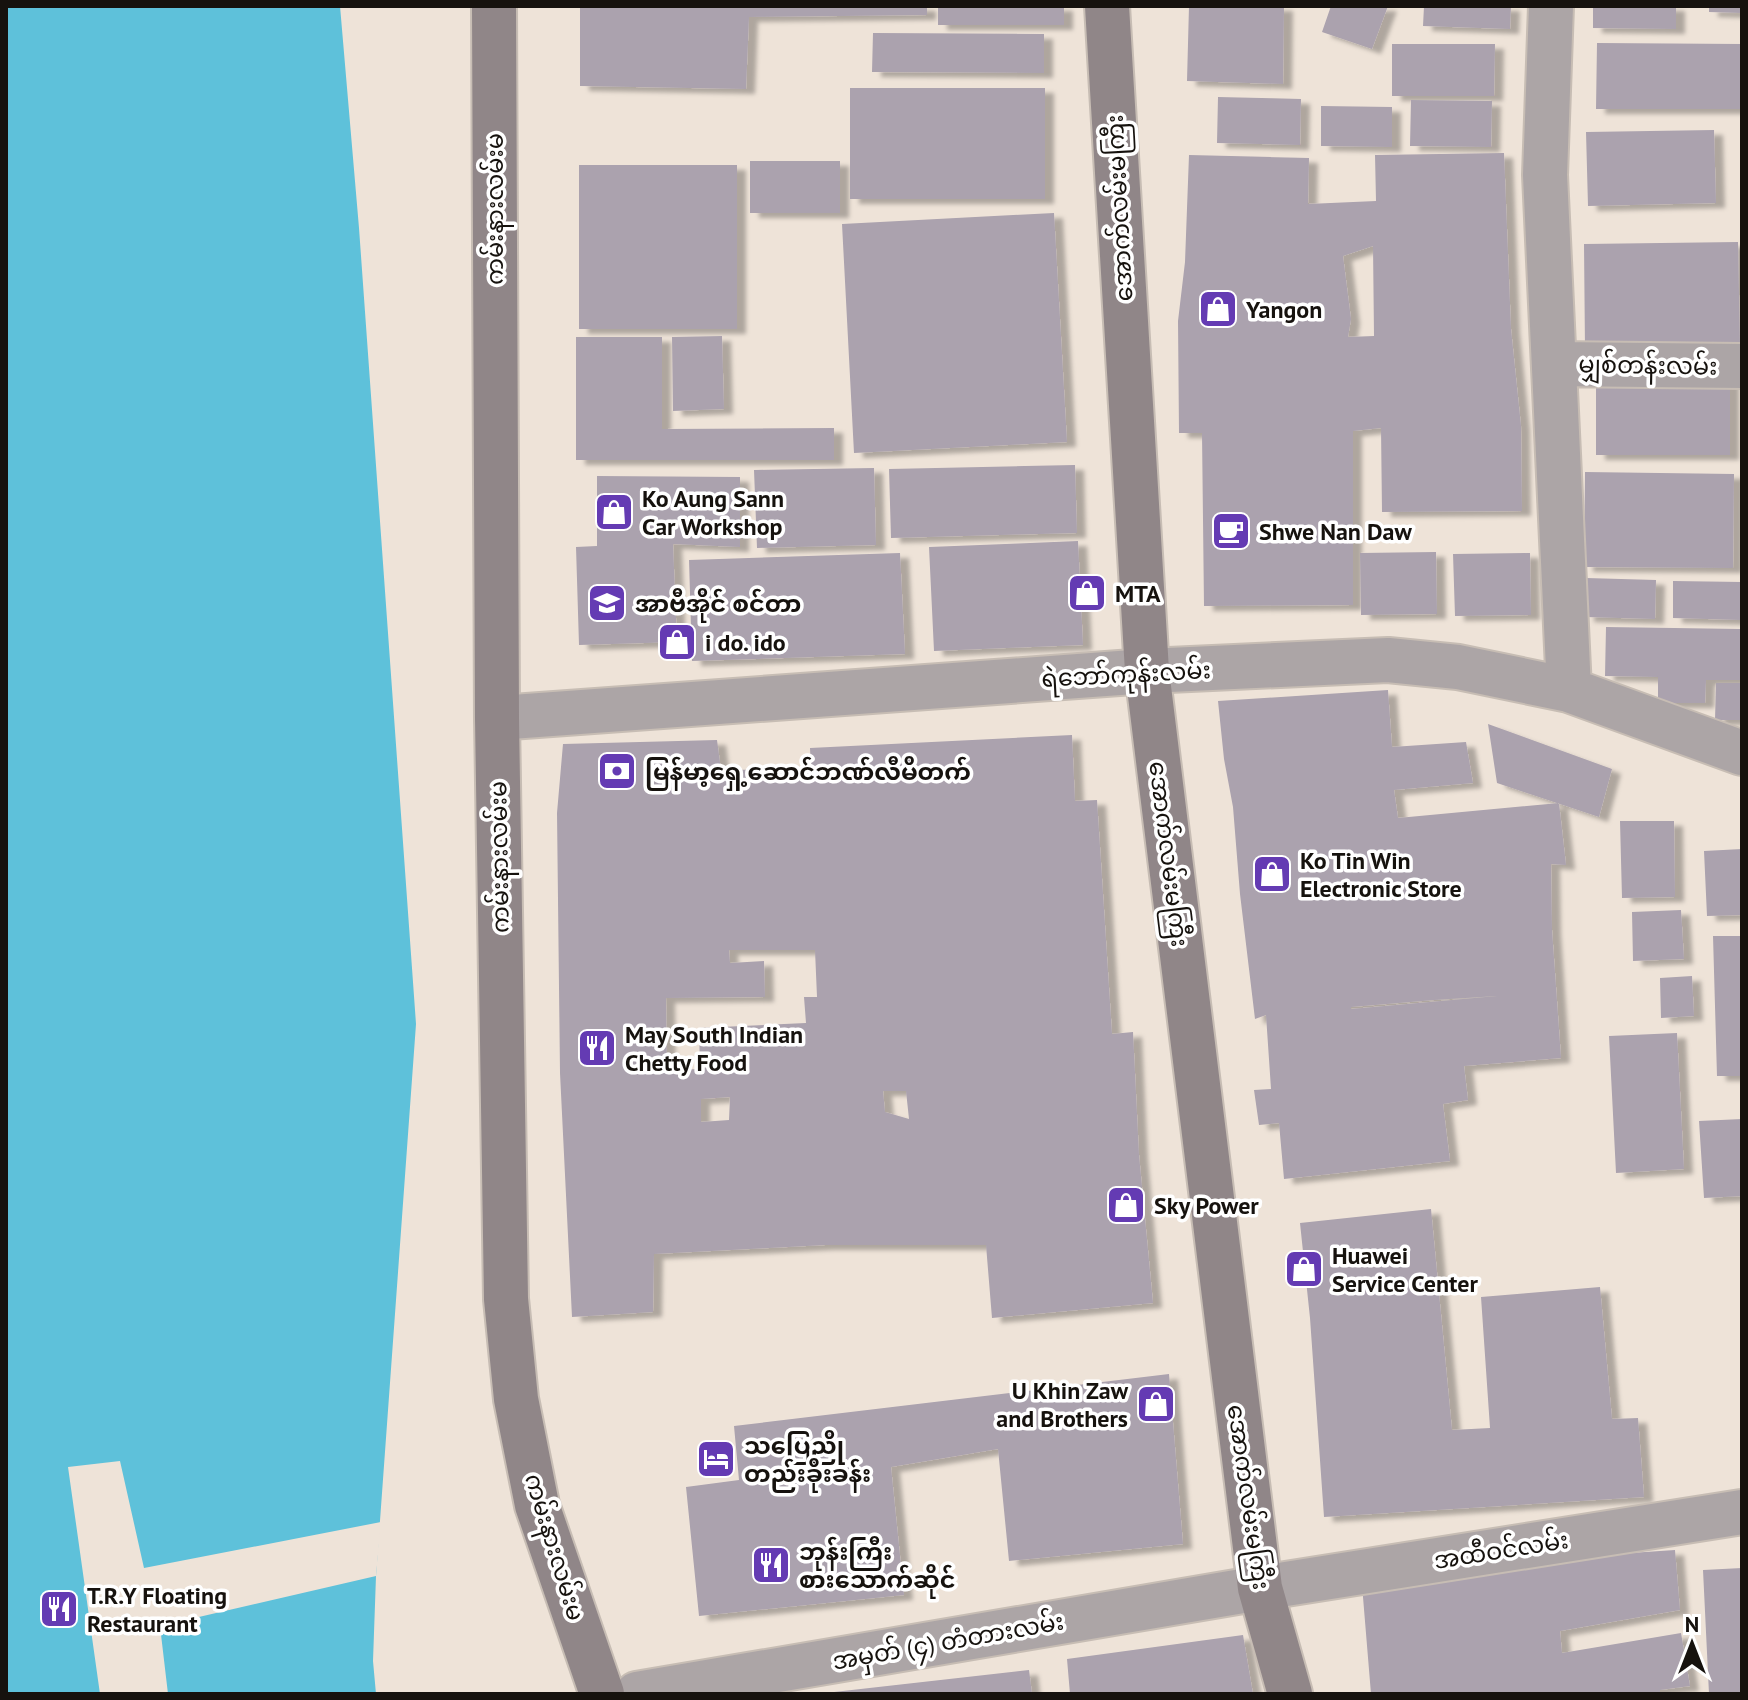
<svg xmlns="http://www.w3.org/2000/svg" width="1748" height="1700" font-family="'PT Sans','Noto Sans Myanmar',sans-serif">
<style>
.water{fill:#5ec1da}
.pier{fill:#eee3d8}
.building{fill:#aba2ae;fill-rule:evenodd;filter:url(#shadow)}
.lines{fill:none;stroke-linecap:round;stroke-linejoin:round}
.street-casing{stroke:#c7bdb4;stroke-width:48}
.secondary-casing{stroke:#c7bdb4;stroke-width:48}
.street{stroke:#aca5a6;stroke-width:44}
.secondary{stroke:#908688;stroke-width:44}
.labels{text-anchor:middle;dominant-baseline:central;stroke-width:7;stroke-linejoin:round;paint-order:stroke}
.street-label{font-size:24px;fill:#16120e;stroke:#fff}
.poi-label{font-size:24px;font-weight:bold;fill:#16120e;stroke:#fff;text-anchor:start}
</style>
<defs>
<filter id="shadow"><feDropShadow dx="9" dy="5" stdDeviation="2" flood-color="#0004"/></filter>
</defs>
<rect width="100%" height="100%" fill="#eee3d8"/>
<!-- water -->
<path class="water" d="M 6,6 L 340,6 L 359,228 L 416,1024 L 376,1576 L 373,1661 L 376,1694 L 6,1694 Z"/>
<!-- pier -->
<path class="pier" d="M 120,1461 L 144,1568 L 381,1522 L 376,1576 L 160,1626 L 168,1694 L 100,1694 L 68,1467 Z"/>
<!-- building -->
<path class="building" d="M 580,6 L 927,6 L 927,15 L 749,17 L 746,89 L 580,86 Z
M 938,6 L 1064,6 L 1064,25 L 938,25 Z
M 1189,6 L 1284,6 L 1283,84 L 1187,81 Z
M 1331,6 L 1388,6 L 1372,49 L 1322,32 Z
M 1424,6 L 1511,6 L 1510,29 L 1423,26 Z
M 1593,6 L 1676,6 L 1676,29 L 1593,28 Z
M 1709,6 L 1742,6 L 1742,13 L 1709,12 Z
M 873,33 L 1044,34 L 1044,73 L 872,72 Z
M 1597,43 L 1742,44 L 1742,109 L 1596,109 Z
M 1392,44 L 1495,44 L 1494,96 L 1392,96 Z
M 850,88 L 1045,88 L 1045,199 L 850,199 Z
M 1218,97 L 1301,99 L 1300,145 L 1217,143 Z
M 1411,100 L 1492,101 L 1491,147 L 1410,146 Z
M 1321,106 L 1392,107 L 1392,147 L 1321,146 Z
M 1714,130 L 1716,203 L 1588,206 L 1586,132 Z
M 1504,153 L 1511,329 L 1521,426 L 1522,511 L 1382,512 L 1381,428 L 1353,431 L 1353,605 L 1204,606 L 1202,433 L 1179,433 L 1178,321 L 1185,262 L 1189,155 L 1309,158 L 1308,204 L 1376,201 L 1375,155 ZM 1373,246 L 1374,336 L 1348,337 L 1351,319 L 1343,256 Z
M 750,161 L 840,161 L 840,213 L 750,213 Z
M 579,165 L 737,165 L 737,329 L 579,329 Z
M 1054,213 L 1067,442 L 854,453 L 842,224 Z
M 1738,242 L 1740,347 L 1585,350 L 1584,244 Z
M 722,336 L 724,409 L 673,411 L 672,337 Z
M 576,337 L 662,337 L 662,429 L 834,428 L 834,460 L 576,460 Z
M 1596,372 L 1730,372 L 1730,455 L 1596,455 Z
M 1075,465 L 1077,533 L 891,538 L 889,469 Z
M 874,468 L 876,545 L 757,548 L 754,470 Z
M 1585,472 L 1734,474 L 1733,568 L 1584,567 Z
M 597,476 L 740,477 L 740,547 L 673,544 L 677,642 L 579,645 L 576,547 L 597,546 Z
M 1078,541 L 1083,645 L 934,651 L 929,547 Z
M 1436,552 L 1437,614 L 1361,615 L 1360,553 Z
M 900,553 L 905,654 L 692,661 L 689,560 Z
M 1530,553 L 1531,615 L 1455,616 L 1453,554 Z
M 1586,578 L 1656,580 L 1655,619 L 1585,617 Z
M 1673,581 L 1742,582 L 1742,620 L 1673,618 Z
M 1606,627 L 1742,629 L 1742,680 L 1706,680 L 1705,703 L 1658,703 L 1658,677 L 1605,676 Z
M 1716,683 L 1742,683 L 1742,720 L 1715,720 Z
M 1388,690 L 1392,747 L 1466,742 L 1473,783 L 1394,790 L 1398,818 L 1559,803 L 1566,865 L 1551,864 L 1552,930 L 1561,1058 L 1464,1066 L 1468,1100 L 1443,1104 L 1450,1161 L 1284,1179 L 1279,1123 L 1259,1125 L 1254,1090 L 1271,1089 L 1266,1015 L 1255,1019 L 1240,894 L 1233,807 L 1224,759 L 1218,701 ZM 1497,996 L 1351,1009 L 1351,1007 L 1434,1000 Z
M 1488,724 L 1612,769 L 1599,817 L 1497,783 Z
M 1072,735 L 1075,801 L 1097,800 L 1112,1034 L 1133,1032 L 1139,1155 L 1153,1303 L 992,1318 L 986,1245 L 825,1245 L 654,1254 L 653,1312 L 572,1317 L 560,1073 L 557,813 L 563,744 L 717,740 L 721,770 L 811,769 L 810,748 ZM 729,950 L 815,950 L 817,997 L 804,997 L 806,1023 L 699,1028 L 700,1069 L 667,1070 L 666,998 L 765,997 L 764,961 L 730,963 ZM 883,1091 L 906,1091 L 909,1119 L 885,1112 ZM 730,1097 L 729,1120 L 701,1122 L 701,1099 Z
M 1620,821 L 1674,821 L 1675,897 L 1622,898 Z
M 1742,849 L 1742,915 L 1707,916 L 1704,851 Z
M 1681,910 L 1684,959 L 1633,961 L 1632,912 Z
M 1713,936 L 1742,936 L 1742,1076 L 1717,1076 Z
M 1692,976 L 1694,1016 L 1661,1018 L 1660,978 Z
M 1677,1033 L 1684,1169 L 1616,1173 L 1609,1036 Z
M 1742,1119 L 1742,1196 L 1704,1198 L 1699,1121 Z
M 1431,1209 L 1452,1430 L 1490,1428 L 1481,1297 L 1600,1287 L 1612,1419 L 1638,1418 L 1644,1497 L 1324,1517 L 1310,1318 L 1300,1223 Z
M 1169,1374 L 1183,1544 L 1009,1561 L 998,1449 L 891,1467 L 904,1595 L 699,1616 L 686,1487 L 739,1480 L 734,1426 Z
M 1675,1550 L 1680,1610 L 1560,1631 L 1562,1653 L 1681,1633 L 1690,1686 L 1660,1690 L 1660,1694 L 1371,1694 L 1362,1585 L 1556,1558 Z
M 1742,1568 L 1742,1694 L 1709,1694 L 1703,1570 Z
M 1243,1635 L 1253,1694 L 1070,1694 L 1067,1659 Z
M 1029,1670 L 1032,1694 L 835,1694 L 834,1692 Z"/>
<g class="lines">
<defs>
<path id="street" d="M 1551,6 L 1545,175 L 1569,690
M 1554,364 L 1742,366
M 497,718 L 1147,671 L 1388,660 L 1458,667 L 1569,690 L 1742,753
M 637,1694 L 1260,1588 L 1742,1512"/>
<path id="secondary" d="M 494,6 L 497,718 L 506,1299 L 516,1399 L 537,1505 L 602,1694
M 1107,6 L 1147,671 L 1260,1588 L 1290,1694"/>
</defs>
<!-- street casing -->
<use href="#street" class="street-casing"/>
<!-- secondary casing -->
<use href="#secondary" class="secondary-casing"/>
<!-- street -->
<use href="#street" class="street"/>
<!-- secondary -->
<use href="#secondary" class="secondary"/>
</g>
<!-- icons -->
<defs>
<symbol id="shop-square" viewBox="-11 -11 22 22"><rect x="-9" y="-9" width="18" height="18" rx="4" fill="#643bb3" stroke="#fff"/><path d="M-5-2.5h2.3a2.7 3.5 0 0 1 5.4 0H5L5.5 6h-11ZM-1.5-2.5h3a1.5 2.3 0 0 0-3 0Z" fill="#fff"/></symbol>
<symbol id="cafe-square" viewBox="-11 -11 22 22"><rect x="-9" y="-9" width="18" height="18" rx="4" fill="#643bb3" stroke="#fff"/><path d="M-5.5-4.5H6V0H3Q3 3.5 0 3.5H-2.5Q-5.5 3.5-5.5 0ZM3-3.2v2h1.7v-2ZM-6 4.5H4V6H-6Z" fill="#fff"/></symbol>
<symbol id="school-square" viewBox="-11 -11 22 22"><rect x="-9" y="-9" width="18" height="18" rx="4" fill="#643bb3" stroke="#fff"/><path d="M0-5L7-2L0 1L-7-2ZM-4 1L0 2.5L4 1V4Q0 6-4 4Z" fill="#fff"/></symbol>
<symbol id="bank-square" viewBox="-11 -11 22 22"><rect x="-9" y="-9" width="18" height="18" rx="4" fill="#643bb3" stroke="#fff"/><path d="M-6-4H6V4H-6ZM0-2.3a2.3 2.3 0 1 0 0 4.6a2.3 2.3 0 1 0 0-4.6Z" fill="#fff"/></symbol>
<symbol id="restaurant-square" viewBox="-11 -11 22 22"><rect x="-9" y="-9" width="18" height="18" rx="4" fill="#643bb3" stroke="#fff"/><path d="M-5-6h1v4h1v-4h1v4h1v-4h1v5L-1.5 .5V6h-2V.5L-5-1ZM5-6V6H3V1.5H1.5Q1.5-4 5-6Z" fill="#fff"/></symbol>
<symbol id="hotel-square" viewBox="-11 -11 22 22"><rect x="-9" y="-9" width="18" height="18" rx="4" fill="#643bb3" stroke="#fff"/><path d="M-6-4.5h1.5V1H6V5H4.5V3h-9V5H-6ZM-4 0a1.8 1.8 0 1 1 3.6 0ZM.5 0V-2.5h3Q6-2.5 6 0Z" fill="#fff"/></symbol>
</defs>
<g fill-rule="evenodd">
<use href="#shop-square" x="1196" y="287" width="44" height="44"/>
<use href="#shop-square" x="592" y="490" width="44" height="44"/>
<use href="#cafe-square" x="1209" y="509" width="44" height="44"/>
<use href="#shop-square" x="1065" y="571" width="44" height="44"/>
<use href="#school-square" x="585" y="581" width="44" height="44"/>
<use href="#shop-square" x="655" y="620" width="44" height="44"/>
<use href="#bank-square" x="595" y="749" width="44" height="44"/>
<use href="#shop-square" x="1250" y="852" width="44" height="44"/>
<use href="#restaurant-square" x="575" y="1026" width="44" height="44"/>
<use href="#shop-square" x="1104" y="1183" width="44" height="44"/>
<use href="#shop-square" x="1282" y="1247" width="44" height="44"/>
<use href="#shop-square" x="1134" y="1382" width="44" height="44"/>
<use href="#hotel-square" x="694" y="1437" width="44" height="44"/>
<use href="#restaurant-square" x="749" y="1543" width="44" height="44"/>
<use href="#restaurant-square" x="37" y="1587" width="44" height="44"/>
</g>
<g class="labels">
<!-- street labels -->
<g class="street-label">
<text transform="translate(1119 208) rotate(-93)">အောက်လမ်းမကြီး</text>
<text transform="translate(494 209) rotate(-90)">ကမ်းနားလမ်းမ</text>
<text transform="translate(1648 365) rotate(1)">မျှစ်တန်းလမ်း</text>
<text transform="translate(1126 674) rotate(-3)">ရဲဘော်ကုန်းလမ်း</text>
<text transform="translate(1169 854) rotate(83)">အောက်လမ်းမကြီး</text>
<text transform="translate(499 857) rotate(-91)">ကမ်းနားလမ်းမ</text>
<text transform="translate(1249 1497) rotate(82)">အောက်လမ်းမကြီး</text>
<text transform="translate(555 1547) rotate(73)">ကမ်းနားလမ်းမ</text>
<text transform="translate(1501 1550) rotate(-9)">အထီဝင်လမ်း</text>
<text transform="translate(948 1641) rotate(-10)">အမှတ် (၄) တံတားလမ်း</text>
</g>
<!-- poi labels -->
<g class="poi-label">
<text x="1246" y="309">Yangon</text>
<text x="642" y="498">Ko Aung Sann<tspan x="642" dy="28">Car Workshop</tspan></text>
<text x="1259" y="531">Shwe Nan Daw</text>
<text x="1115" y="593">MTA</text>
<text x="635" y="603">အာဗီအိုင် စင်တာ</text>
<text x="705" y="642">i do. ido</text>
<text x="645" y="771">မြန်မာ့ရှေ့ဆောင်ဘဏ်လီမိတက်</text>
<text x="1300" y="860">Ko Tin Win<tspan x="1300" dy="28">Electronic Store</tspan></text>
<text x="625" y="1034">May South Indian<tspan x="625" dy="28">Chetty Food</tspan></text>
<text x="1154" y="1205">Sky Power</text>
<text x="1332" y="1255">Huawei<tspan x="1332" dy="28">Service Center</tspan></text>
<text x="1128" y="1390" text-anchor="end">U Khin Zaw<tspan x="1128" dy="28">and Brothers</tspan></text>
<text x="744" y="1445">သပြေညို<tspan x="744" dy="28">တည်းခိုးခန်း</tspan></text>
<text x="799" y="1551">ဘုန်းကြီး<tspan x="799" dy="28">စားသောက်ဆိုင်</tspan></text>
<text x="87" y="1595">T.R.Y Floating<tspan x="87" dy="28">Restaurant</tspan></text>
</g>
</g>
<!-- border -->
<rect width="1748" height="1700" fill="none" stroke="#16120e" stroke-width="16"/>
<!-- north arrow -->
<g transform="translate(1692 1644)" stroke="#ffffff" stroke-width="6" paint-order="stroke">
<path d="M0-6L14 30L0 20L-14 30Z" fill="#16120e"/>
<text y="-12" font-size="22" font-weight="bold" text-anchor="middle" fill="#16120e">N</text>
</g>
</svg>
